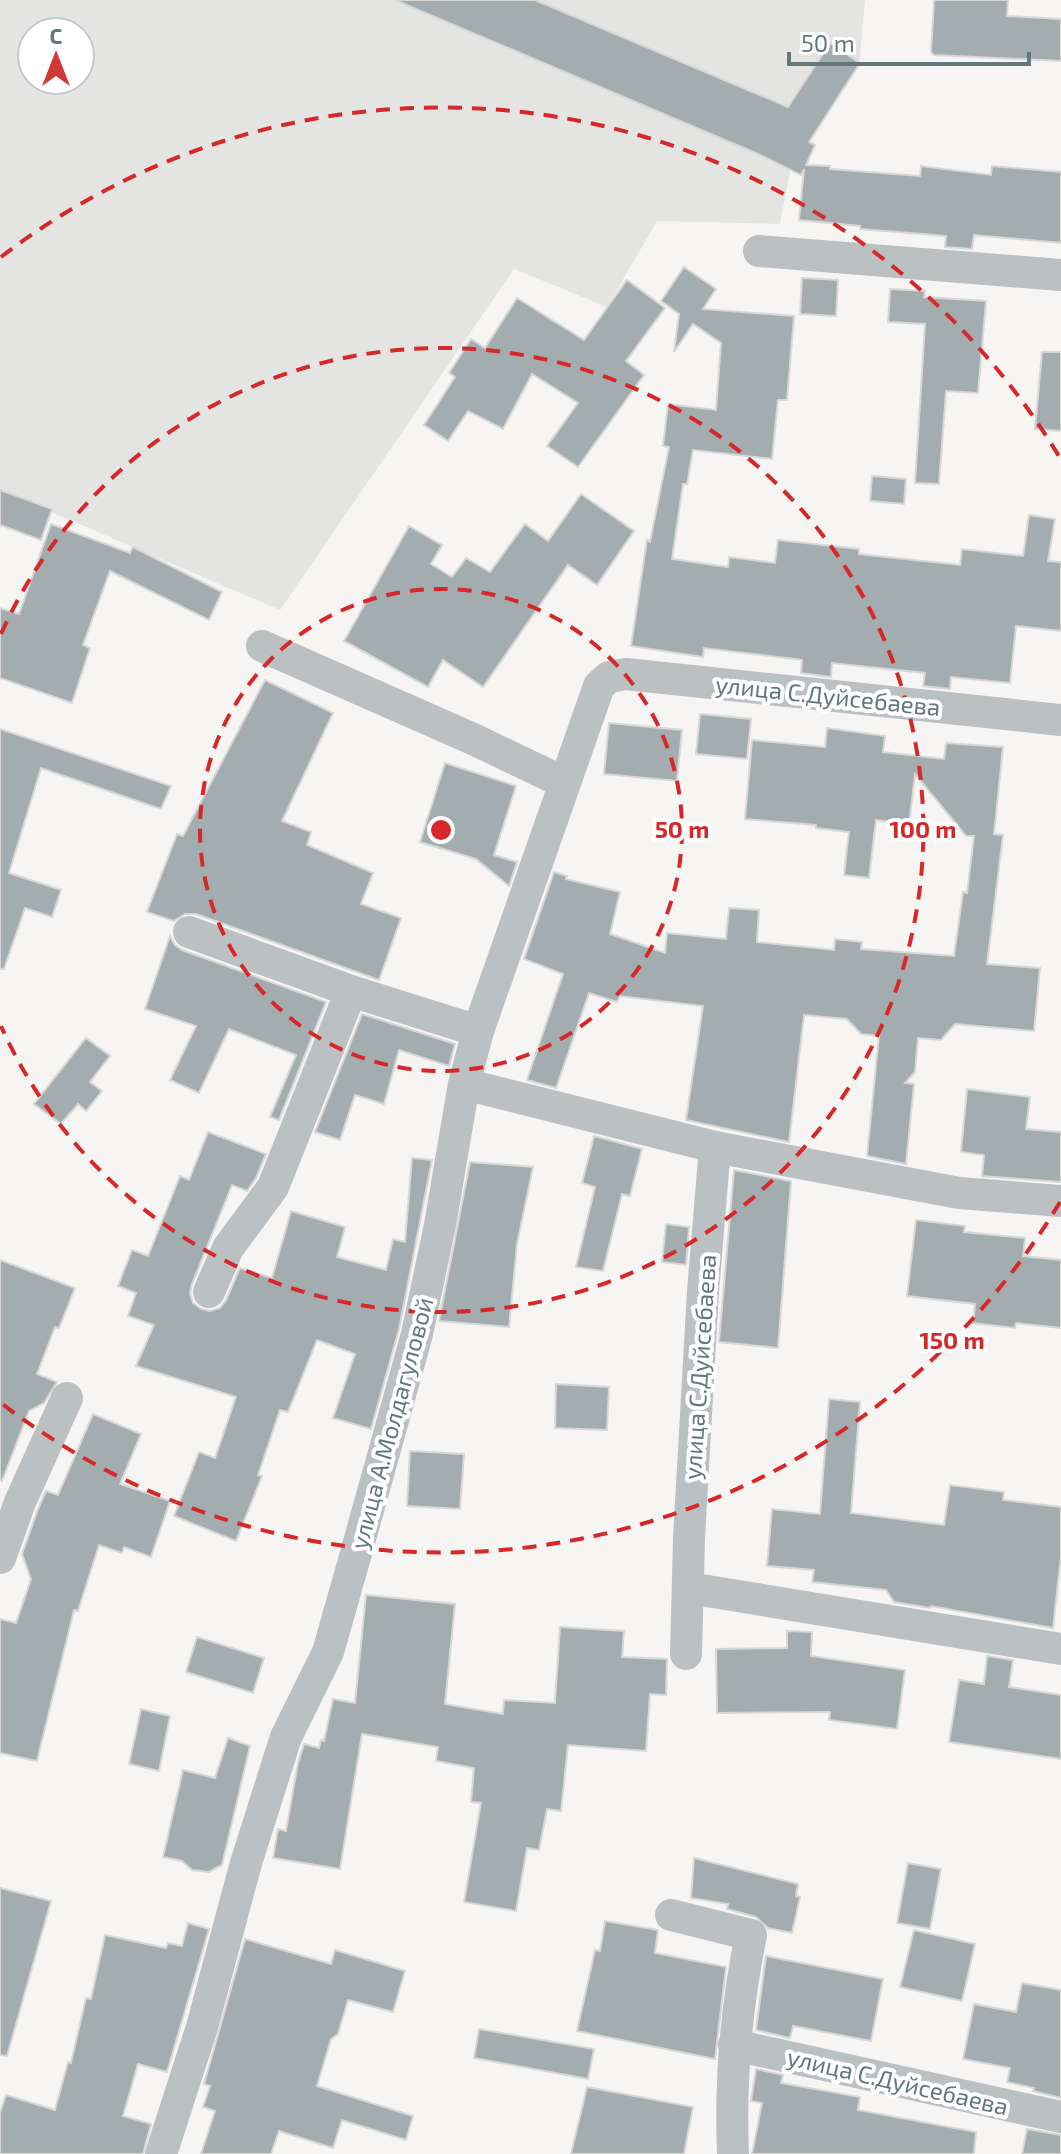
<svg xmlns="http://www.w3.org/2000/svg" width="1061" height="2154" font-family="'Exo 2',sans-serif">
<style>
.built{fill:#e4e5e3;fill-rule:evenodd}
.building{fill:#a3adb0;stroke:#d7d7d6;stroke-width:2}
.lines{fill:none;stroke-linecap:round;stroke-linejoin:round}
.street{stroke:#bbc1c3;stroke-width:32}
.ring{fill:none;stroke:#d62828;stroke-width:4;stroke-dasharray:14 10}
.labels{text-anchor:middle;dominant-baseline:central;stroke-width:8;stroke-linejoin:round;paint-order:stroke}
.street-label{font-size:24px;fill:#64777b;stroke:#fff}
.centre{fill:#d62828;stroke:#fff;stroke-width:4}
.ring-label{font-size:24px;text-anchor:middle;font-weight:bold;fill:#d62828;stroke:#fff;stroke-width:8;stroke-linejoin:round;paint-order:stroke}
</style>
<rect width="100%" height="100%" fill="#f6f5f3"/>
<!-- built -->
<path class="built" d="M 0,0 L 865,0 L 859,67 L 790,171 L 780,224 L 657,221 L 607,307 L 514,269 L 280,610 L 0,490 ZM 32,32 L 80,32 L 80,80 L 32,80 Z"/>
<!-- building -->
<path class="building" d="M 395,0 L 535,0 L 788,107 L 830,43 L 860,63 L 809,142 L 815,145 L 806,165 L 830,166 L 830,169 L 920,176 L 921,166 L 991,175 L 992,166 L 1061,172 L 1061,243 L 974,235 L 972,249 L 945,247 L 946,236 L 860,229 L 860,226 L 799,220 L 804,169 L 801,175 L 758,154 Z
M 934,0 L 1008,0 L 1007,16 L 1061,19 L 1061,61 L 934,55 L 931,52 Z
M 684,267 L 716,289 L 703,309 L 794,316 L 787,400 L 778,400 L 772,459 L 693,450 L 687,484 L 683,484 L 672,559 L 728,567 L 729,557 L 775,563 L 778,540 L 859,549 L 859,554 L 960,565 L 962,549 L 1023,556 L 1029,515 L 1055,519 L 1048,561 L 1061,562 L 1061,631 L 1016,626 L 1010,683 L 951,677 L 950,689 L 923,686 L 925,673 L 832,663 L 831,677 L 801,673 L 802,660 L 704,648 L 703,657 L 631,646 L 647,540 L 650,542 L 669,447 L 663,446 L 668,404 L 716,410 L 721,343 L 693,324 L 674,352 L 679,314 L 661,301 Z
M 802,278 L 838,280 L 836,316 L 800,314 Z
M 627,280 L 665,308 L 626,361 L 644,375 L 578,467 L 547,446 L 578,403 L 532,374 L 503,429 L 468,411 L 448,441 L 424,425 L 455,377 L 449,373 L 471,339 L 485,348 L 517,298 L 584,340 Z
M 890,289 L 925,291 L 924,297 L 986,301 L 978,393 L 946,391 L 939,484 L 915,483 L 925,324 L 888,322 Z
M 1042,352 L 1061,352 L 1061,431 L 1035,429 Z
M 872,476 L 906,479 L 904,504 L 870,501 Z
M 0,490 L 52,509 L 41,540 L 0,525 Z
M 581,494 L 634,531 L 597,585 L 568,565 L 483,687 L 443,660 L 428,687 L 344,641 L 409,526 L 442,545 L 431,564 L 452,577 L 466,558 L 490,572 L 525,524 L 548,541 Z
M 51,524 L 130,553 L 133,547 L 222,592 L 209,620 L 110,571 L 83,645 L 90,648 L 72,703 L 0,678 L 0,608 L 19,614 Z
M 265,680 L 333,713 L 282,821 L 311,832 L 307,845 L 373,873 L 361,904 L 401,918 L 379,980 L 196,914 L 185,914 L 174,921 L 147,912 L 177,834 L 183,836 Z
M 700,714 L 751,719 L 747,759 L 696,754 Z
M 609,723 L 682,730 L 677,781 L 604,774 Z
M 827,728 L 885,736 L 883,752 L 944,759 L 946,743 L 1003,747 L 994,834 L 1003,835 L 987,964 L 1040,968 L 1034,1031 L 955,1024 L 941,1040 L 918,1038 L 915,1072 L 905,1083 L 914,1084 L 906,1164 L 867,1156 L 879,1036 L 861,1034 L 847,1019 L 804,1015 L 789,1142 L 686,1120 L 703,1006 L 620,996 L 617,1002 L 589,993 L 556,1088 L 527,1080 L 563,974 L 524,959 L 554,872 L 567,876 L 566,879 L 620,892 L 610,934 L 665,953 L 667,933 L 726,939 L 729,908 L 759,910 L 757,942 L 834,950 L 835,939 L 862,942 L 861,949 L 954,956 L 963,892 L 967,893 L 974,836 L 966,836 L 915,774 L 909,825 L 876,820 L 869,878 L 844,875 L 849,832 L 816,828 L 816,825 L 745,819 L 752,740 L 825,747 Z
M 0,729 L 171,786 L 161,809 L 41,768 L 9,873 L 61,890 L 52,917 L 25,908 L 4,969 L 0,969 Z
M 445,763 L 516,786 L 494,855 L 517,862 L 509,886 L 476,859 L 420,842 Z
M 170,936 L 175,945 L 182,950 L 326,1002 L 279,1120 L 270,1117 L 296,1055 L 229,1029 L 199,1093 L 170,1080 L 196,1026 L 145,1009 Z
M 362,1014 L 455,1044 L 449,1066 L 399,1050 L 384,1104 L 355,1095 L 340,1140 L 315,1132 Z
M 86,1038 L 110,1056 L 90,1082 L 102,1091 L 86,1111 L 78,1104 L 61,1124 L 34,1104 Z
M 967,1089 L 1030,1097 L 1026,1129 L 1061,1132 L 1061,1182 L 982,1176 L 984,1155 L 961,1152 Z
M 208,1132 L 266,1154 L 256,1178 L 247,1191 L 232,1185 L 192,1284 L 190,1293 L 193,1303 L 201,1309 L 210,1311 L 220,1308 L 226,1300 L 240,1268 L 272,1278 L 291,1211 L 345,1227 L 337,1257 L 386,1270 L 393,1239 L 405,1242 L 412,1158 L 432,1160 L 399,1329 L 371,1429 L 333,1418 L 355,1354 L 317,1340 L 288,1412 L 280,1410 L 258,1475 L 262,1476 L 236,1541 L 174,1516 L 199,1452 L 215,1458 L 236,1397 L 136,1366 L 154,1325 L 128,1316 L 136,1293 L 118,1286 L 132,1250 L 148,1256 L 180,1176 L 189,1180 Z
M 594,1136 L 642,1149 L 630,1196 L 622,1194 L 603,1271 L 576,1267 L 595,1187 L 582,1183 Z
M 470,1162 L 533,1167 L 517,1244 L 509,1327 L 439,1321 Z
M 734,1170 L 791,1181 L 778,1348 L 719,1342 Z
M 916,1220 L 965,1226 L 964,1232 L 1025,1238 L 1023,1256 L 1061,1260 L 1061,1328 L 1016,1323 L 1015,1328 L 973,1323 L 975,1304 L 907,1296 Z
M 666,1224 L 689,1227 L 686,1265 L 662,1262 Z
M 0,1260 L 75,1288 L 59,1328 L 55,1327 L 37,1374 L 57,1382 L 44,1403 L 29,1411 L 2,1481 L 0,1480 Z
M 556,1384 L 609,1387 L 607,1430 L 555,1428 Z
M 829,1399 L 860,1402 L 851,1513 L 944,1525 L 950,1485 L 1004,1492 L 1003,1500 L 1061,1507 L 1061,1556 L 1053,1628 L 931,1606 L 930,1608 L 894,1602 L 886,1590 L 812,1582 L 814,1570 L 767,1566 L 772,1509 L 820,1514 Z
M 93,1414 L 141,1434 L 120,1484 L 170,1501 L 151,1557 L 124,1547 L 122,1553 L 99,1545 L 78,1611 L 74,1610 L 37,1761 L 0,1753 L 0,1619 L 16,1623 L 31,1579 L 22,1554 L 38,1509 L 46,1491 L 58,1495 Z
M 410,1451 L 464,1454 L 460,1509 L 407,1506 Z
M 366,1595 L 455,1604 L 445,1704 L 503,1714 L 504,1700 L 555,1703 L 560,1627 L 624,1631 L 622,1657 L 667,1659 L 666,1695 L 650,1694 L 646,1751 L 568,1745 L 561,1811 L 547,1809 L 539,1850 L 527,1848 L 516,1911 L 464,1902 L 481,1803 L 471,1802 L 474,1768 L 436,1761 L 438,1747 L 362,1734 L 340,1869 L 273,1858 L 278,1829 L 286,1831 L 298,1763 L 304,1744 L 319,1748 L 321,1740 L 324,1741 L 333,1699 L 355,1703 Z
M 787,1631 L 812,1632 L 811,1656 L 905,1670 L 897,1729 L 829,1720 L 830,1712 L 717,1713 L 716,1649 L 787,1648 Z
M 197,1637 L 264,1658 L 253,1693 L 186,1672 Z
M 987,1656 L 1013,1660 L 1009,1687 L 1061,1695 L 1061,1759 L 949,1742 L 959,1680 L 984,1684 Z
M 141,1709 L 170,1716 L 159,1771 L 129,1764 Z
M 228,1738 L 250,1746 L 222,1865 L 209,1872 L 192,1870 L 182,1861 L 163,1857 L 183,1770 L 215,1778 Z
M 694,1858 L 798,1884 L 796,1896 L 800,1897 L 792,1933 L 768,1928 L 756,1917 L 727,1909 L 728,1904 L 691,1898 Z
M 908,1863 L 941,1869 L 930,1929 L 897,1923 Z
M 0,1888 L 51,1901 L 7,2056 L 0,2055 Z
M 605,1921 L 658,1930 L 655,1953 L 726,1967 L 715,2059 L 577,2031 L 595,1950 L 600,1951 Z
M 188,1923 L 209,1929 L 167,2072 L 138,2064 L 123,2116 L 151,2124 L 143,2154 L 0,2154 L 0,2113 L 6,2095 L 55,2110 L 68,2062 L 71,2063 L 86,1998 L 91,1999 L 105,1935 L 166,1948 L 168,1943 L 182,1946 Z
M 914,1930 L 975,1944 L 962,2001 L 900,1987 Z
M 245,1939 L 331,1964 L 335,1950 L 405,1971 L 393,2012 L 348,2000 L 338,2034 L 331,2039 L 317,2086 L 413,2116 L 406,2140 L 342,2120 L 333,2148 L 279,2131 L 271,2154 L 201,2154 L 215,2111 L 203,2107 L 210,2086 L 204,2084 Z
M 766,1956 L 883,1979 L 871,2041 L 793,2026 L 790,2038 L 756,2030 Z
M 1022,1983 L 1061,1990 L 1061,2098 L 1033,2091 L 1034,2088 L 1007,2082 L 1010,2068 L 963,2059 L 974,2004 L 1016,2012 Z
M 479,2029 L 594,2049 L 588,2079 L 474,2058 Z
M 756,2069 L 783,2075 L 781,2083 L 860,2097 L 858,2110 L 976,2132 L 974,2154 L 752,2154 L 762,2103 L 751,2101 Z
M 587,2087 L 693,2107 L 684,2154 L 571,2154 Z
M 1027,2129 L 1061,2135 L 1061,2154 L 1022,2154 Z"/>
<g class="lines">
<!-- street -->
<path class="street" d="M 759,251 L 1061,275
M 262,646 L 473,739 L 565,783
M 189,932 L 351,991 L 478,1031
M 464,1084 L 715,1147 L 959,1193 L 1061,1201
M 209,1292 L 228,1248 L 273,1187 L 351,991
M 0,1558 L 20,1502 L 67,1398
M 689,1588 L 1061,1649
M 686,1654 L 689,1538 L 703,1291 L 715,1147
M 671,1915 L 751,1935 C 736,2008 730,2080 733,2154
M 734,2045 L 1061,2117
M 161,2154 L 202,2027 L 246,1863 L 286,1737 L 328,1652 L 351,1571 L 417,1334 L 440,1225 L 464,1084 L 478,1031 L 599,686 L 609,677 L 626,674 L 1061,720"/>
</g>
<!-- distance rings -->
<g class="ring">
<circle cx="441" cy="830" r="241"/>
<path d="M1 634A482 482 0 1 1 1 1026"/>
<path d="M1060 1202A722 722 0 0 1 1 1403M1 257A722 722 0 0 1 1060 458"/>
</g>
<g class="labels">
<!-- street labels -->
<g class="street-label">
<text transform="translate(828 695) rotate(6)">улица С.Дуйсебаева</text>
<text transform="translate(699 1367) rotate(-86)">улица С.Дуйсебаева</text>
<text transform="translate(391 1423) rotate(-75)">улица А.Молдагуловой</text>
<text transform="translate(898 2081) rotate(13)">улица С.Дуйсебаева</text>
</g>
</g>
<circle cx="441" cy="830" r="12" class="centre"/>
<g class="ring-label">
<text x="682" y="838">50 m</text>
<text x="923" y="838">100 m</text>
<text x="952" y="1349">150 m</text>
</g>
<!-- north arrow -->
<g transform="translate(56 56)"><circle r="38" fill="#ffffff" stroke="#c1c9ca" stroke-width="2"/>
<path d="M0-6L14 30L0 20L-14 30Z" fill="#d13938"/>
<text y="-12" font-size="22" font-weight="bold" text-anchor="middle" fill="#64777b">С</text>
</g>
<!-- scale -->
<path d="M789 52v12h240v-12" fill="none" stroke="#64777b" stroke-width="4"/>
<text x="801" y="52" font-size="24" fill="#64777b" stroke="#ffffff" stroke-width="6" paint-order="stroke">50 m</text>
</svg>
